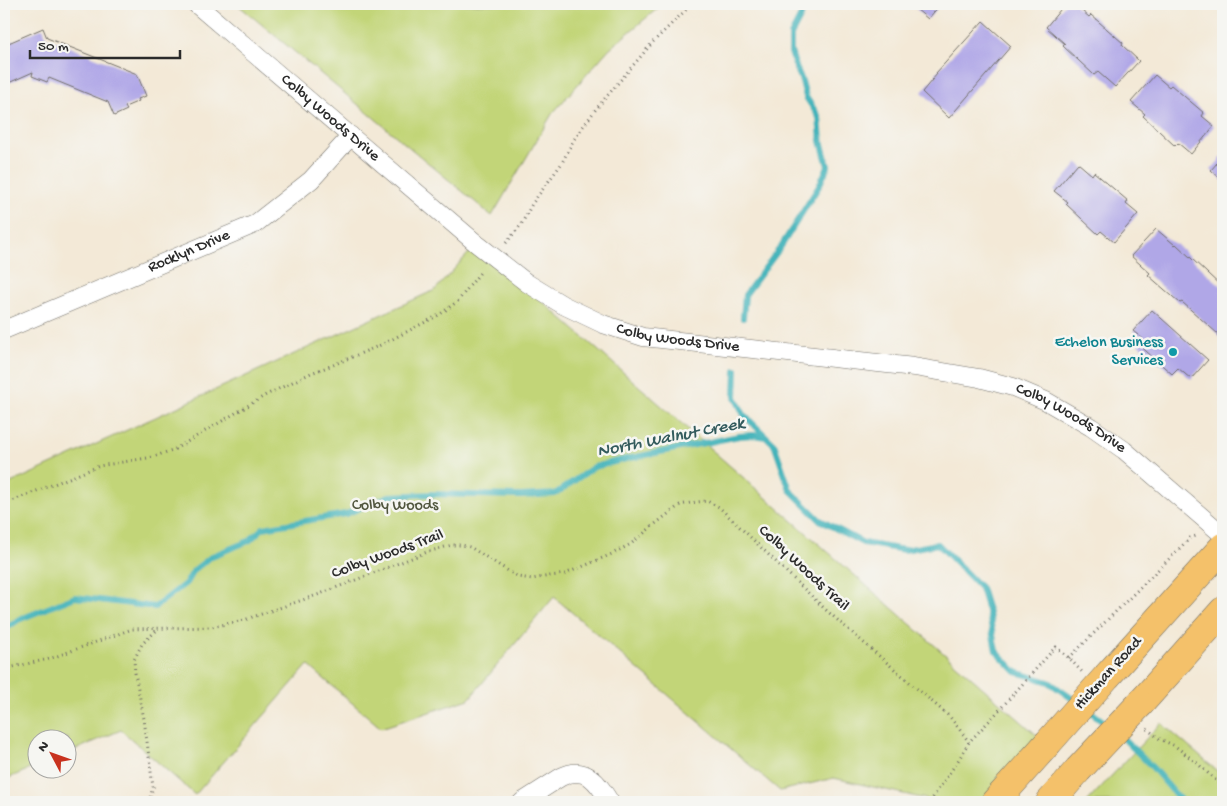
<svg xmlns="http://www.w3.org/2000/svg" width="1227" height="806" font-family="'Gochi Hand',sans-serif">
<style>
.green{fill:#c2d578;stroke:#768052}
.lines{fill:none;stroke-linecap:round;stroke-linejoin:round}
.stream{stroke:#42b3ba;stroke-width:6}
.building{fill:#b0a7e7}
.street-casing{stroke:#716e67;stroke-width:19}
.primary-casing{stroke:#716e67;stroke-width:29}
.path{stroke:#716e67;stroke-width:3;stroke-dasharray:1 4;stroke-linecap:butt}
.street{stroke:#fff;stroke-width:18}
.primary{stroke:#f4c16a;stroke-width:28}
.primary-bridge-casing{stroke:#716e67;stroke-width:29;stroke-linecap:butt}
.primary-bridge{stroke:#f4c16a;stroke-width:28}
.culture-dot{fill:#0f9aa8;stroke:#f6f6f2;stroke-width:2}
.labels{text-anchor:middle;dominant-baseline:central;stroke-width:5;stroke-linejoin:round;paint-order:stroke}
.street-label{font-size:16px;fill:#2b2b2b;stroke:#f6f6f2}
.culture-label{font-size:16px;fill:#0d838f;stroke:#f6f6f2;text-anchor:end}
.park-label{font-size:16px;fill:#51563e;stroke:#f6f6f2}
.water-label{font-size:18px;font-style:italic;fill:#335b5d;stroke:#f6f6f2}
</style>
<rect width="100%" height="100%" fill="#f6f6f2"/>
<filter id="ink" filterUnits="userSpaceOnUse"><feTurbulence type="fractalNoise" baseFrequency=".02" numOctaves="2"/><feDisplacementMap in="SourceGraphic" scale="10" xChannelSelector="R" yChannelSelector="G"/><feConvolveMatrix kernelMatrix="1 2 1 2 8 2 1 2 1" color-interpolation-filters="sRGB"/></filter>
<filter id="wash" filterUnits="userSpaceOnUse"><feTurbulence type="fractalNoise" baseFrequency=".0096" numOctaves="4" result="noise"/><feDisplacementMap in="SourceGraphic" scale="20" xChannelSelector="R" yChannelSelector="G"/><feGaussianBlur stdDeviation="1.12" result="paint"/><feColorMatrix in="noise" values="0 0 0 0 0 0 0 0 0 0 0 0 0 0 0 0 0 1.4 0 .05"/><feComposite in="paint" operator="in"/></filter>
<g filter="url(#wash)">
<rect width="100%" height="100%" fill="#f3e9d7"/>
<!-- green -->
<path class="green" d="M 237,4 L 663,4 L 609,49 L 552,114 L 492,216 Z
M 477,244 L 1047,744 L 995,802 L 935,802 L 934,801 L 834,778 L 780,791 L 554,597 L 469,699 L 381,728 L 308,665 L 195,795 L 121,730 L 68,753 L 68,738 L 38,738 L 37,766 L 4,780 L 4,486 L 435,290 Z
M 1161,723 L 1223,776 L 1223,802 L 1087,802 Z"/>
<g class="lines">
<!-- stream -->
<path class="stream" d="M 743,318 L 745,295 L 780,248 L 819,186 L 828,166 L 821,141 L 819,117 L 806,97 L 802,81 L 795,65 L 791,52 L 791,35 L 801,16 L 805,4
M 736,370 L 735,397 L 744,415 L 774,444 L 790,490 L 820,520 L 863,543 L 904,550 L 938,544 L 981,588 L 989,614 L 996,651 L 1016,672 L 1049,682 L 1077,702
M 4,630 L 18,620 L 75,597 L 155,607 L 186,583 L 194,570 L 212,556 L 249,541 L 263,528 L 346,514 L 389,496 L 431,494 L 521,496 L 555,494 L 594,467 L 626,459 L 739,436 L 753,435 L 766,437
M 1087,709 L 1111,727
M 1120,735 L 1153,768 L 1182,802"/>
</g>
<g id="blocks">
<!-- building -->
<path class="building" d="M 910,4 L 941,4 L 928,19 Z
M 1065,4 L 1074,4 L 1089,17 L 1091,15 L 1123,43 L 1122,45 L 1139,61 L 1115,87 L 1098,72 L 1094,75 L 1063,46 L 1065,44 L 1046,27 Z
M 983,21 L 1011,46 L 949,118 L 922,92 L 937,74 L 936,73 Z
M 43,28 L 47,38 L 137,74 L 146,96 L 138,99 L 139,101 L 125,107 L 127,110 L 114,116 L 108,102 L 49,78 L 47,82 L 32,76 L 33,72 L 4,85 L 4,45 Z
M 1155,75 L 1169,87 L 1171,85 L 1204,113 L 1202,116 L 1214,126 L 1191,154 L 1178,143 L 1175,146 L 1143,116 L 1145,114 L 1131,102 Z
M 1223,156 L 1223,181 L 1211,170 Z
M 1078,163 L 1092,175 L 1094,172 L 1128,201 L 1126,204 L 1138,214 L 1114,242 L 1101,231 L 1098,234 L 1066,204 L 1068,202 L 1054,191 Z
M 1156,229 L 1175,245 L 1176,244 L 1223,288 L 1223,341 L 1217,335 L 1218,334 L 1182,302 L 1180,303 L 1148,275 L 1150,273 L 1131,256 Z
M 1152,310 L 1208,360 L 1191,379 L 1178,368 L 1172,374 L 1138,344 L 1143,339 L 1133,331 Z"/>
</g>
</g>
<g filter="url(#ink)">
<use href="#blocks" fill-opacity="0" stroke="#716e67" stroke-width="1"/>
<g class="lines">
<defs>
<g id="street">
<path id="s1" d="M 196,4 L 477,244 L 527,283 L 563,305 L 603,324 L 643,337 L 914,367 L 979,378 L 1013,387 L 1046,401 L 1091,427 L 1124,450 L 1223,535"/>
<path id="s2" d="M 4,330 L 255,224 L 311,180 L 351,136"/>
<path d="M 522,802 L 561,777 C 586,764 598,783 610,802"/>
</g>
<path id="primary" d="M 1108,675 L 1223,547
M 1140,704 L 1223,611
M 995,802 L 1047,744
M 1050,802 L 1078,770"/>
</defs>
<!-- street casing -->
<use href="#street" class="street-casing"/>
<!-- primary casing -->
<use href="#primary" class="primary-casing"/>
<!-- path -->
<path class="path" d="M 506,243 L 521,225 L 532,204 L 562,163 L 573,141 L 582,128 L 596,109 L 653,42 L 692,4
M 4,504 L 99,466 L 153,457 L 175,449 L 266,395 L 311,373 L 333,365 L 383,344 L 439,315 L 458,301 L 482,270
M 1069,658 L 1190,538 L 1196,536
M 4,669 L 49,659 L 132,629 L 212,627 L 244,620 L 320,594 L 427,552 L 452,545 L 462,545 L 470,547 L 518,577 L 532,579 L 550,576 L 565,574 L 612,554 L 631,544 L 655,524 L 680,505 L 696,502 L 707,501 L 719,507 L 827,611 L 950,717 L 969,742
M 1147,729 L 1160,739 L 1175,746 L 1197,763 L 1223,787
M 149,802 L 153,787 L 144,719 L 135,673 L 134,660 L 142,644 L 158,629
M 930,802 L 959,759 L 969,742 L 993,717 L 1052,651 L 1056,647 L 1069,658 L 1082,672"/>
<!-- street -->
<use href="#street" class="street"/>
<!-- primary -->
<use href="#primary" class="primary"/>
<defs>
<path id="primary-bridge" d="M 1047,744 L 1108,675
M 1078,770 L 1140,704"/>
</defs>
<!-- primary-bridge casing -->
<use href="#primary-bridge" class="primary-bridge-casing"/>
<!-- primary-bridge -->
<use href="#primary-bridge" class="primary-bridge"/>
</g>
</g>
<!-- markers -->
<circle class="culture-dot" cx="1173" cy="352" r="5"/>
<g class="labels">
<!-- street labels -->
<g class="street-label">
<text stroke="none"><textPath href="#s1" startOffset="176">Colby Woods Drive</textPath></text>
<text stroke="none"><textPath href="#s2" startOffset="201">Rocklyn Drive</textPath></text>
<text stroke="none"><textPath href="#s1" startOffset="596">Colby Woods Drive</textPath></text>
<text stroke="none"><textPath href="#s1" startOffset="1001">Colby Woods Drive</textPath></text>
<text transform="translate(388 555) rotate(-20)">Colby Woods Trail</text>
<text transform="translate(803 569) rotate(43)">Colby Woods Trail</text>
<text transform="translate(1109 674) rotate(-48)">Hickman Road</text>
</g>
<!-- culture labels -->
<g class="culture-label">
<text x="1163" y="343">Echelon Business<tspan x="1163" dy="18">Services</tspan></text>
</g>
<!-- park labels -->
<g class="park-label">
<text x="395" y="506">Colby Woods</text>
</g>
<!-- water labels -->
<g class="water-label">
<text transform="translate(671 438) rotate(-11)">North Walnut Creek</text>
</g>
</g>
<!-- margin -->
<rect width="1227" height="806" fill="none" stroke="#f6f6f2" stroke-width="20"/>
<!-- north arrow -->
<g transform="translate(52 754) rotate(311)"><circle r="24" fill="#f6f6f2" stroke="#a5a5a2"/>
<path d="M0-4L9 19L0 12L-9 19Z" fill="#c8321e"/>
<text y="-8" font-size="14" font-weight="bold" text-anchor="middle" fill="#2b2b2b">N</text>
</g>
<!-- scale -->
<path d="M30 50v8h150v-8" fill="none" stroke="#2b2b2b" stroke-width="2.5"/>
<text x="38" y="50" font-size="15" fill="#2b2b2b" stroke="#f6f6f2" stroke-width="4" paint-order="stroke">50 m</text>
</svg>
